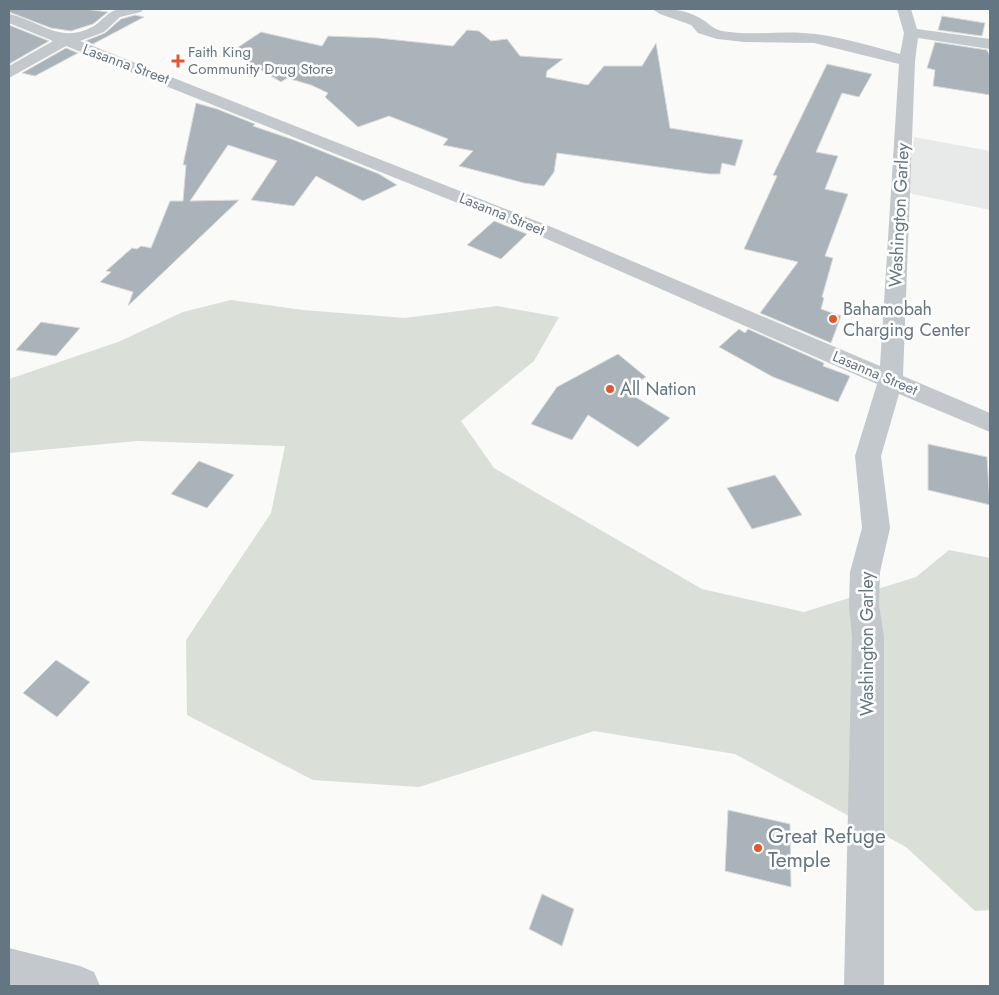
<svg xmlns="http://www.w3.org/2000/svg" width="999" height="995" font-family="Jost,sans-serif">
<style>
.built{fill:#e8e9e9}
.green{fill:#dadfd7}
.building{fill:#aab3b9;stroke:#dcdcda}
.lines{fill:none;stroke-linecap:round;stroke-linejoin:round}
.minor{fill:#c3c8cc;fill-rule:evenodd}
.poi-dot{fill:#e4572e;stroke:#fff;stroke-width:2}
.labels{text-anchor:middle;dominant-baseline:central;stroke-width:5;stroke-linejoin:round;paint-order:stroke}
.far-poi-label{font-size:15px;fill:#657683;stroke:#fff;text-anchor:start}
.far-street-label{font-size:15px;fill:#657683;stroke:#fff}
.street-label{font-size:18px;fill:#657683;stroke:#fff}
.poi-label{font-size:18px;fill:#657683;stroke:#fff;text-anchor:start}
.near-poi-label{font-size:21px;fill:#657683;stroke:#fff;text-anchor:start}
</style>
<rect width="100%" height="100%" fill="#fafaf8"/>
<!-- built -->
<path class="built" d="M 914,137 L 990,151 L 990,210 L 908,193 Z"/>
<!-- green -->
<path class="green" d="M 231,300 L 303,310 L 405,318 L 497,306 L 559,317 L 534,361 L 461,421 L 494,468 L 702,589 L 804,612 L 916,577 L 949,550 L 990,558 L 990,910 L 975,911 L 906,847 L 735,754 L 594,731 L 419,787 L 313,780 L 187,715 L 186,640 L 271,513 L 285,446 L 137,441 L 9,453 L 9,379 L 118,342 L 183,312 Z"/>
<!-- building -->
<path class="building" d="M 9,9 L 85,9 L 108,12 L 93,24 L 71,31 L 51,28 L 9,12 Z
M 135,15 L 144,17 L 93,44 L 85,41 L 105,33 L 121,19 Z
M 942,16 L 985,23 L 982,36 L 938,30 Z
M 9,25 L 49,41 L 9,64 Z
M 467,30 L 479,31 L 491,41 L 507,39 L 520,56 L 563,59 L 547,71 L 546,77 L 588,85 L 604,66 L 642,66 L 656,43 L 670,128 L 743,140 L 735,166 L 722,163 L 720,174 L 709,174 L 557,153 L 554,172 L 544,186 L 524,183 L 459,166 L 473,151 L 443,145 L 448,139 L 389,116 L 358,127 L 325,97 L 328,93 L 311,85 L 287,78 L 281,82 L 231,52 L 261,32 L 322,46 L 328,36 L 378,38 L 453,46 Z
M 935,42 L 987,50 L 990,56 L 990,95 L 933,86 L 935,70 L 927,68 Z
M 66,48 L 78,53 L 35,76 L 22,73 Z
M 827,64 L 872,74 L 859,97 L 842,93 L 816,152 L 838,156 L 825,189 L 848,194 L 825,256 L 833,258 L 822,297 L 824,298 L 821,309 L 841,316 L 831,343 L 760,313 L 798,262 L 744,249 L 777,176 L 773,175 Z
M 196,103 L 217,109 L 255,124 L 253,126 L 294,140 L 379,174 L 397,185 L 363,201 L 316,176 L 294,206 L 251,200 L 277,161 L 228,145 L 190,201 L 239,200 L 128,306 L 133,292 L 100,282 L 111,272 L 106,271 L 132,248 L 137,249 L 141,246 L 151,248 L 170,201 L 183,201 L 186,165 L 183,165 Z
M 494,221 L 527,234 L 501,259 L 467,245 Z
M 41,322 L 80,328 L 56,356 L 16,350 Z
M 739,329 L 745,333 L 748,329 L 824,363 L 823,366 L 850,376 L 838,402 L 773,377 L 719,347 Z
M 618,354 L 646,377 L 624,390 L 670,418 L 638,447 L 588,415 L 572,440 L 531,424 L 557,387 Z
M 928,444 L 987,457 L 990,505 L 928,490 Z
M 199,461 L 234,475 L 207,508 L 171,494 Z
M 775,475 L 802,515 L 752,529 L 727,488 Z
M 56,660 L 90,682 L 57,717 L 23,693 Z
M 728,810 L 790,824 L 791,887 L 725,871 Z
M 542,894 L 574,909 L 562,946 L 529,929 Z"/>
<g class="lines">
<!-- minor -->
<path class="minor" d="M 119,9 L 143,9 L 141,12 L 120,17 L 104,32 L 80,41 L 554,228 L 880,366 L 899,64 L 814,43 L 744,42 L 717,39 L 698,33 L 691,25 L 660,14 L 652,9 C 668,8 686,10 700,18 C 709,23 712,29 722,31 C 749,36 776,31 803,33 C 836,35 868,45 900,54 L 904,33 L 897,9 L 911,9 L 917,29 L 990,39 L 990,49 L 918,38 L 915,61 L 903,376 L 990,413 L 990,432 L 899,394 L 881,456 L 890,528 L 880,572 L 879,605 L 884,637 L 884,986 L 844,986 L 852,637 L 849,605 L 850,572 L 862,528 L 855,456 L 877,384 L 540,236 L 66,46 L 9,78 L 9,66 L 53,41 L 9,23 L 9,14 C 41,21 60,45 94,26 C 103,20 107,12 119,9 Z
M 9,948 L 80,966 L 94,972 L 100,986 L 9,986 Z"/>
</g>
<!-- markers -->
<g class="poi-dot">
<path d="M175.5 53.5h5v5h5v5h-5v5h-5v-5h-5v-5h5z"/>
<circle cx="833" cy="319" r="5"/>
<circle cx="610" cy="389" r="5"/>
<circle cx="758" cy="848" r="5"/>
</g>
<g class="labels">
<!-- far-poi labels -->
<g class="far-poi-label">
<text x="188" y="52">Faith King<tspan x="188" dy="17">Community Drug Store</tspan></text>
</g>
<!-- far-street labels -->
<g class="far-street-label">
<text transform="translate(126 64) rotate(20)">Lasanna Street</text>
<text transform="translate(502 214) rotate(22)">Lasanna Street</text>
<text transform="translate(875 373) rotate(23)">Lasanna Street</text>
</g>
<!-- street labels -->
<g class="street-label">
<text transform="translate(899 215) rotate(-87)">Washington Garley</text>
<text transform="translate(867 644) rotate(-90)">Washington Garley</text>
</g>
<!-- poi labels -->
<g class="poi-label">
<text x="843" y="309">Bahamobah<tspan x="843" dy="21">Charging Center</tspan></text>
<text x="620" y="389">All Nation</text>
</g>
<!-- near-poi labels -->
<g class="near-poi-label">
<text x="768" y="836">Great Refuge<tspan x="768" dy="24">Temple</tspan></text>
</g>
</g>
<!-- border -->
<rect width="999" height="995" fill="none" stroke="#657683" stroke-width="20"/>
</svg>
